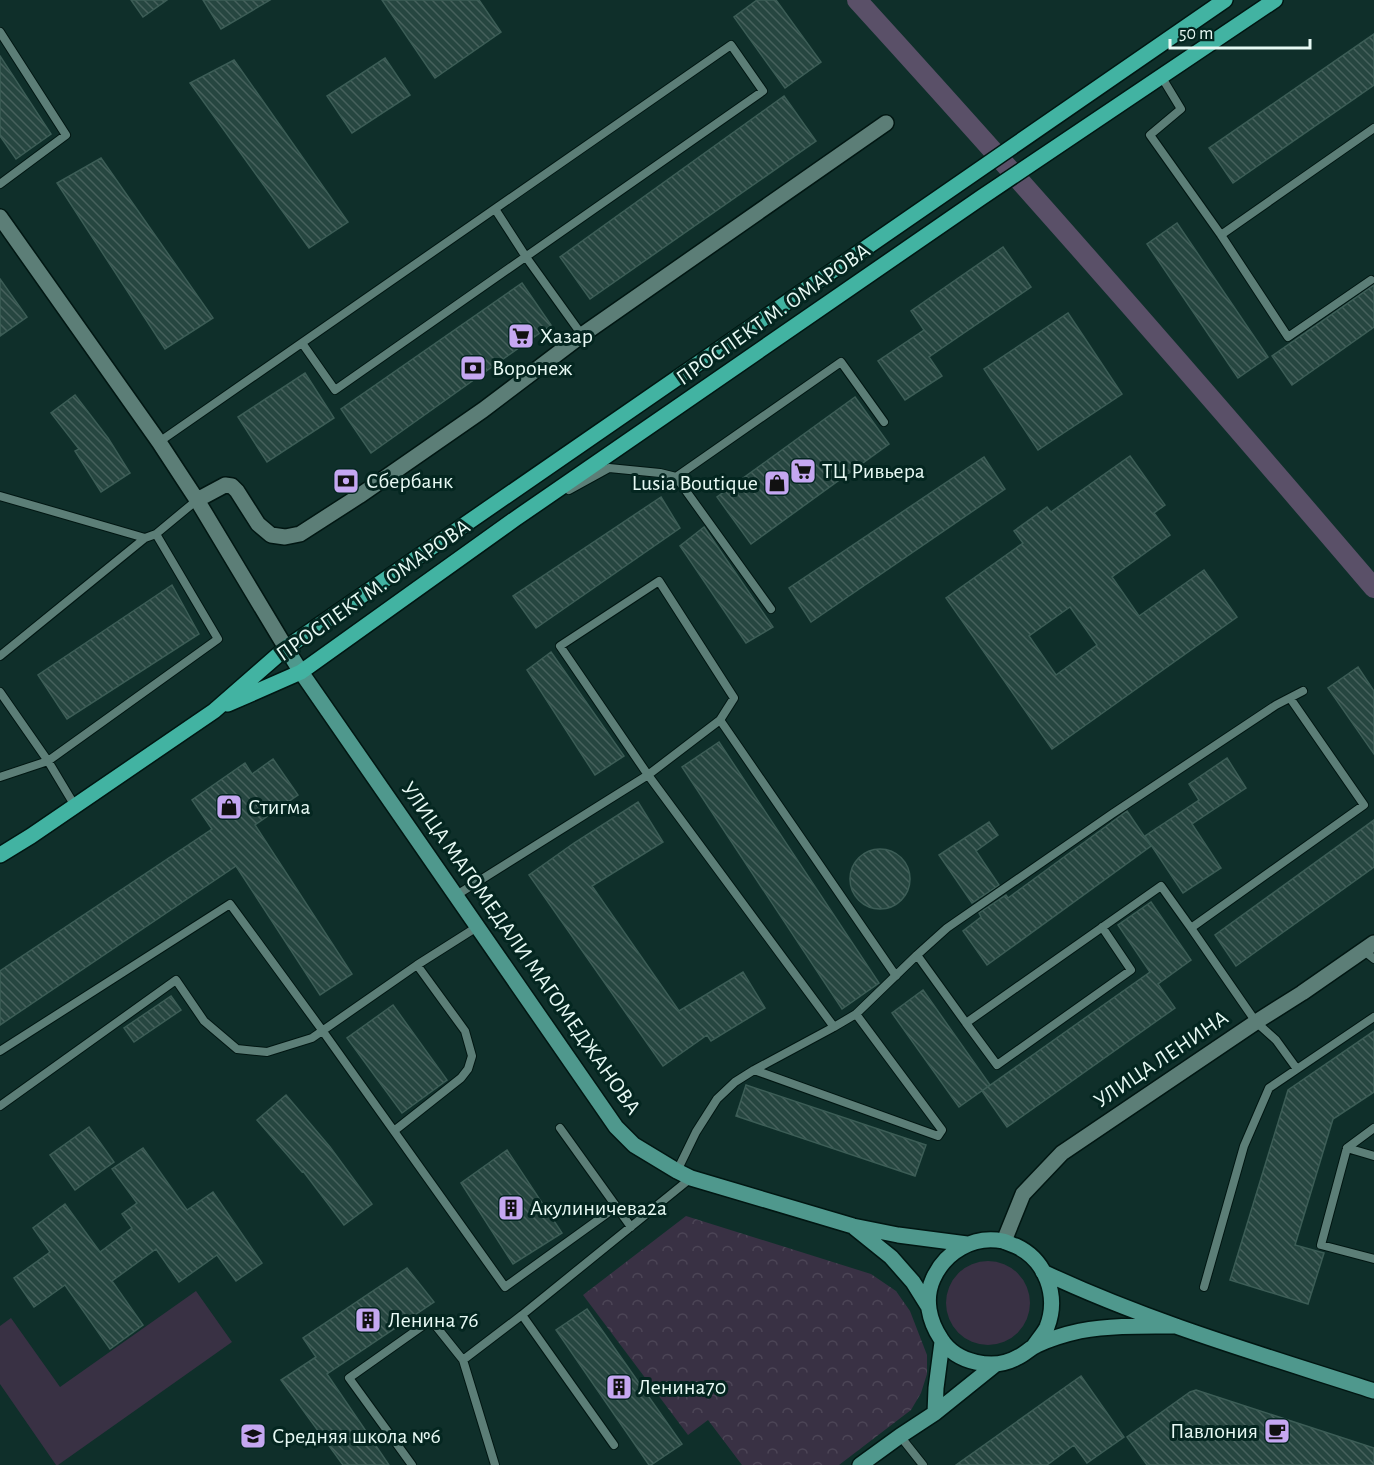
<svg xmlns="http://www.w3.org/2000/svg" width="1374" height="1465" font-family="'Alegreya Sans',sans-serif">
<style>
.grass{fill:#393144}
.park{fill:url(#park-crowns)}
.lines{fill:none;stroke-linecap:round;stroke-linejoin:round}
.canal{stroke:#5a5068;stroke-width:20}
.building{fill:url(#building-back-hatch);stroke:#3c5d56;stroke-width:1.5;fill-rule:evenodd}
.lane-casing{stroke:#011612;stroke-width:10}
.street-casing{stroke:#011612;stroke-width:18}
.secondary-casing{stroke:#011612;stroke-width:18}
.primary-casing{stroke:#011612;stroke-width:18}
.lane{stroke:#5c7e77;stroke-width:8}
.street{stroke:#5c7e77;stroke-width:15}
.secondary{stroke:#4f988d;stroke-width:15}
.primary{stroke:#42b3a2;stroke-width:15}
.labels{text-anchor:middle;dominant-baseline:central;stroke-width:6;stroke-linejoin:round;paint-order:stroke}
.street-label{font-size:22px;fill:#e7f9f4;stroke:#042620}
.poi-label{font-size:22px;fill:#e7f9f4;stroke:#042620;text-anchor:start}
</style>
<defs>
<pattern id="park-crowns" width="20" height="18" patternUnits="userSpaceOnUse" patternTransform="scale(1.5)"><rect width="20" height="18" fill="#393144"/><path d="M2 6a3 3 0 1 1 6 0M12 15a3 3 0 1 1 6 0" fill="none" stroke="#4c4556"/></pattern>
<pattern id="building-back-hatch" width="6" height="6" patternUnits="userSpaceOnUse" patternTransform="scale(1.5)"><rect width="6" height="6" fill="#264640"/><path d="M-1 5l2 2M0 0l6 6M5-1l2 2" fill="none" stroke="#46615c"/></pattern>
</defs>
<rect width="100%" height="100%" fill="#0f2f2a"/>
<!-- grass -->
<path class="grass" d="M946 1303a42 42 0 1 1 84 0a42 42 0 1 1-84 0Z
M 196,1291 L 232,1342 L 58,1465 L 56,1465 L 0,1384 L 0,1326 L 11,1318 L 60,1387 Z"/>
<!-- park -->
<path class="park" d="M 686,1216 L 871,1274 L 896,1291 L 910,1311 L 927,1355 L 927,1374 L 921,1393 L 911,1410 L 839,1465 L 742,1465 L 708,1420 L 688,1435 L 583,1295 Z"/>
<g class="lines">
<!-- canal -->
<path class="canal" d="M 857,0 C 1033,193 1205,390 1374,588"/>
</g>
<!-- building -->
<path class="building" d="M 131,0 L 167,0 L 143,17 Z
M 203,0 L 270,0 L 221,29 Z
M 382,0 L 479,0 L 501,32 L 435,78 Z
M 757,0 L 776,0 L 821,62 L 785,88 L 734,17 Z
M 1374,34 L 1374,85 L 1233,183 L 1209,148 Z
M 0,56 L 51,134 L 16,159 L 0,136 Z
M 385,58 L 410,95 L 352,133 L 327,96 Z
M 234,60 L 348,222 L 309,248 L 190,83 Z
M 784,96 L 816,141 L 590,299 L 560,257 Z
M 101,158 L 213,318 L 165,349 L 57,183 Z
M 1177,223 L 1268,357 L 1238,378 L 1147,244 Z
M 1003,247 L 1031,287 L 929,357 L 942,376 L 905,400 L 878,361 L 924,330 L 911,311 Z
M 0,279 L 27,317 L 0,336 Z
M 522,283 L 551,325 L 371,453 L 341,409 Z
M 1374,285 L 1374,327 L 1292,385 L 1272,356 Z
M 1068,313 L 1122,394 L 1038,450 L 984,369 Z
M 305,373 L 334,418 L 267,462 L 238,417 Z
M 75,395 L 108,438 L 130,473 L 101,492 L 75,451 L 79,449 L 51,413 Z
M 855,397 L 889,444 L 751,544 L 717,497 Z
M 1130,456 L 1165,505 L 1154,513 L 1170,535 L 1112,577 L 1139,616 L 1204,570 L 1237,617 L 1052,749 L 946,598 L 1023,543 L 1014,531 L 1047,507 L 1051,512 ZM 1070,607 L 1097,645 L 1056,675 L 1029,636 Z
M 984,457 L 1005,489 L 811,622 L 789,588 Z
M 661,497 L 680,528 L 536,628 L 513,596 Z
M 704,527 L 773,627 L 746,643 L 680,546 Z
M 172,585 L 199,634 L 67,719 L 38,675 Z
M 551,652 L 624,756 L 595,775 L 527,670 Z
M 1358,667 L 1374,691 L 1374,754 L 1328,688 Z
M 719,742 L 879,983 L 842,1009 L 682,767 Z
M 1227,758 L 1246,788 L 1192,824 L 1221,868 L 1183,893 L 1145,836 L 1199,800 L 1189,784 Z
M 273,759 L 298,795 L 255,825 L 352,974 L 320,995 L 236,866 L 0,1025 L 0,971 L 212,829 L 192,800 L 245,763 L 252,774 Z
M 638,802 L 663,842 L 592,886 L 679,1011 L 743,972 L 765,1008 L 711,1041 L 707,1035 L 663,1066 L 529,875 L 574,843 Z
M 1127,811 L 1151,846 L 987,965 L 963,931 L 981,917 L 979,913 L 1006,895 L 1008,898 Z
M 1374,820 L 1374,867 L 1236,966 L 1215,935 Z
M 989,822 L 998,835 L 976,851 L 999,885 L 972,903 L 939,855 Z
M850 879a30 30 0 1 1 60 0a30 30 0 1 1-60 0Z
M 1151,902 L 1191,960 L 1158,984 L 1175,1008 L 1007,1127 L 982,1091 L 1150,972 L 1118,925 Z
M 923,990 L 990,1085 L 959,1107 L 892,1013 Z
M 171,996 L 181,1010 L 134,1042 L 124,1028 Z
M 393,1005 L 447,1080 L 402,1113 L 347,1038 Z
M 1374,1031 L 1374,1092 L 1333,1119 L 1295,1245 L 1324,1253 L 1308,1304 L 1230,1280 L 1288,1090 Z
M 746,1085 L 926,1145 L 915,1176 L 736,1116 Z
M 286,1095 L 330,1147 L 372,1204 L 344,1225 L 303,1171 L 302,1172 L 257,1120 Z
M 89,1127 L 114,1162 L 75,1190 L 50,1155 Z
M 143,1148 L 187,1210 L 213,1192 L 262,1263 L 236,1281 L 217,1255 L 179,1282 L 156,1249 L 112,1281 L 143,1325 L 110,1349 L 65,1285 L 34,1307 L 14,1278 L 50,1252 L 33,1228 L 65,1204 L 100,1252 L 132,1228 L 122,1214 L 137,1203 L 112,1169 Z
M 507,1150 L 562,1233 L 513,1264 L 461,1183 Z
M 407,1268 L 434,1302 L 327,1374 L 389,1465 L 343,1465 L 281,1380 L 316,1357 L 303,1338 Z
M 587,1309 L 682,1444 L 651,1465 L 649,1465 L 556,1330 Z
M 1081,1376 L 1124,1437 L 1087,1463 L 1074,1445 L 1047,1465 L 956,1465 Z
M 1196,1390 L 1374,1448 L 1374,1465 L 1147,1465 L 1127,1437 L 1190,1392 Z"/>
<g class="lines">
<defs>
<path id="lane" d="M 0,32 L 66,135 L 0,184
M 1161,76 L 1181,109 L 1150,135 L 1221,235
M 495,209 L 526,257 L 582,335
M 1371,280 L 1288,337 L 1221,235 L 1374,128
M 159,442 L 731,45 L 763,91 L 335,390 L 302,343
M 676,477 L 771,609
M 569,490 L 609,468 L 660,473 L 676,477 L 841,362 L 884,422
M 0,496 L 145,538 L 156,534 L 197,500
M 0,656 L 145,538
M 0,692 L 48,761 L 75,806
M 720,720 L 896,976
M 0,777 L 48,761 L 218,639 L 156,534
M 455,896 L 648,775 L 720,720 L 734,698 L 659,581 L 560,646 L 648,775 L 834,1027
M 1191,928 L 1256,1022 L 1276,1040 L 1297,1069
M 1363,950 L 1374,959
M 917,955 L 947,928 L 1112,814 L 1276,705 L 1303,691
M 966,1023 L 997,1065 L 1131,970 L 1102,927
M 0,1051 L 230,904 L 322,1030 L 505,1287 L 616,1207
M 754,1070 L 938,1136 L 942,1130 L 856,1014
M 0,1106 L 176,980 L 204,1021 L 237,1049 L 267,1052 L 312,1038 L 417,965 L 477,927
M 560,1128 L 631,1227
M 394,1131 L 461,1078 L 468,1069 L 472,1056 L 465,1031 L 417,965
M 1347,1148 L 1374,1128
M 1374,1156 L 1347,1148 L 1321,1245 L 1374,1259
M 677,1171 L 696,1132 L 717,1099 L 735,1082 L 754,1070 L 834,1027 L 856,1014 L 917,955 L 966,1023 L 1161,886 L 1191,928 L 1364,805 L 1290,698
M 1204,1287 L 1244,1146 L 1269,1088 L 1374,1017
M 463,1360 L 495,1465
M 900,1436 L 923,1465
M 614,1445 L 522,1315 L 691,1178
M 412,1465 L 349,1378 L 431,1320 L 463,1360 L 522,1315"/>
<path id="street" d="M 0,217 L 159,442 L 197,500 L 286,648
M 197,500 L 225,485 L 232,486 L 237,491 L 258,524 L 271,535 L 285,537 L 300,534 L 359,496 L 483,410 L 582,335 L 886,123
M 1004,1241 L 1023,1194 L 1062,1153 L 1256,1022 L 1302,993 L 1374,943"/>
<path id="secondary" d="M 286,648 L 301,672 L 616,1127 L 634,1145 L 677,1171 L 691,1178 L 853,1226 L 898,1235 L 967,1244
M 855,1228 L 891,1257 L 913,1282 L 928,1306
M 1043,1272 C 1149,1322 1263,1355 1374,1391
M 1034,1346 C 1038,1340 1044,1333 1047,1327 C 1059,1296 1046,1260 1016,1246 C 1012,1245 1007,1242 1003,1241 C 973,1235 945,1252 933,1279 C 924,1299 929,1321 941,1339 C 956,1363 994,1371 1018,1357 C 1025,1354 1030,1348 1037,1345 C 1050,1339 1066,1334 1080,1331 C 1112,1325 1144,1326 1176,1326
M 935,1413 L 936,1388 L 942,1342
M 860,1465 L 900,1436 L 935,1413 L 996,1364"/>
<path id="primary" d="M 228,704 L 301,672 L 515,519 L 982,197 L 1275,0
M 0,855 L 31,836 L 214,711 L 286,648 L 1225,0"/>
</defs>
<!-- lane casing -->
<use href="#lane" class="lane-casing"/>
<!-- street casing -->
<use href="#street" class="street-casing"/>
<!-- secondary casing -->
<use href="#secondary" class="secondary-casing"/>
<!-- primary casing -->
<use href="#primary" class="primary-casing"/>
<!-- lane -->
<use href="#lane" class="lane"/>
<!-- street -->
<use href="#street" class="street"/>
<!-- secondary -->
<use href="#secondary" class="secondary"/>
<!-- primary -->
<use href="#primary" class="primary"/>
</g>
<!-- icons -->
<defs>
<symbol id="supermarket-square" viewBox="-11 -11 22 22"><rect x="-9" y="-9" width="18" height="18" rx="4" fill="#c5a7f1" stroke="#042620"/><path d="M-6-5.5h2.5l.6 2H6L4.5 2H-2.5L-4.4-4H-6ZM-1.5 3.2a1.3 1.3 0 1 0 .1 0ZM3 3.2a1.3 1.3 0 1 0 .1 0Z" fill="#111"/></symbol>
<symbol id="bank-square" viewBox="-11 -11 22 22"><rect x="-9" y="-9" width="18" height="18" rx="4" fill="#c5a7f1" stroke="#042620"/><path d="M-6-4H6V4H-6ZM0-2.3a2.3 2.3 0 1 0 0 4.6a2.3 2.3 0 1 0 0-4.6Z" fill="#111"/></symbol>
<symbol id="shop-square" viewBox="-11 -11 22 22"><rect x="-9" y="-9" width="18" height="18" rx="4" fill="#c5a7f1" stroke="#042620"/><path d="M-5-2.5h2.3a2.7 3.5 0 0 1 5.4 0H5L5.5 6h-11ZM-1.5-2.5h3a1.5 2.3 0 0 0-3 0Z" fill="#111"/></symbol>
<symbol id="building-square" viewBox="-11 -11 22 22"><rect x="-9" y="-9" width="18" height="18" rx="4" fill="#c5a7f1" stroke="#042620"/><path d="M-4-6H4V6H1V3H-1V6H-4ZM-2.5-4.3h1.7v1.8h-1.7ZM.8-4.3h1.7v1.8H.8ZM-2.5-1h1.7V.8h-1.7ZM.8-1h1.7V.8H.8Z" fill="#111"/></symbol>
<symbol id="cafe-square" viewBox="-11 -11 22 22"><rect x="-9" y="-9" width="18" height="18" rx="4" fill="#c5a7f1" stroke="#042620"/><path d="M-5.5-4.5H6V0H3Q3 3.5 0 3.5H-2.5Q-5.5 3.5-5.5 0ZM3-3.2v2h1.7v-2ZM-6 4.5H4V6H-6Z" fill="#111"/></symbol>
<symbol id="school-square" viewBox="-11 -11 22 22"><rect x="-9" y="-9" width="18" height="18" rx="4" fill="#c5a7f1" stroke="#042620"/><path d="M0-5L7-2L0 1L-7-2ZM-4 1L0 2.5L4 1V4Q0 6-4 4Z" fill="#111"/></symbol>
</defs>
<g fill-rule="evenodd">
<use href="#supermarket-square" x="506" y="321" width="30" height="30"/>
<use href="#bank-square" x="458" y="353" width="30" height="30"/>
<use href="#supermarket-square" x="788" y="456" width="30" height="30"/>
<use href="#bank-square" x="331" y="466" width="30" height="30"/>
<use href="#shop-square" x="762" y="468" width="30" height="30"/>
<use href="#shop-square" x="214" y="792" width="30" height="30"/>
<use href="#building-square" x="496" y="1193" width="30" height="30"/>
<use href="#building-square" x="353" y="1305" width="30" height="30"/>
<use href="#building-square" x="604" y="1372" width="30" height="30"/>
<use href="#cafe-square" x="1262" y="1416" width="30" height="30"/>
<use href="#school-square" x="238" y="1421" width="30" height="30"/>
</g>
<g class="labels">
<!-- street labels -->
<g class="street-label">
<text transform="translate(773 314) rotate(-35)">ПРОСПЕКТ М. ОМАРОВА</text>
<text transform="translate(373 590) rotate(-35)">ПРОСПЕКТ М. ОМАРОВА</text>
<text transform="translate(521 948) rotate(55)">УЛИЦА МАГОМЕДАЛИ МАГОМЕДЖАНОВА</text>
<text transform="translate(1161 1059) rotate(-34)">УЛИЦА ЛЕНИНА</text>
</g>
<!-- poi labels -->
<g class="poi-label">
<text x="540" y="336">Хазар</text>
<text x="492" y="368">Воронеж</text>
<text x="822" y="471">ТЦ Ривьера</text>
<text x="366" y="481">Сбербанк</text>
<text x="758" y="483" text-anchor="end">Lusia Boutique</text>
<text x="248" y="807">Стигма</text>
<text x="530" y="1208">Акулиничева2а</text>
<text x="388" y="1320">Ленина 76</text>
<text x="638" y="1387">Ленина70</text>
<text x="1258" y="1431" text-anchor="end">Павлония</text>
<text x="272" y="1436">Средняя школа №6</text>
</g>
</g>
<!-- scale -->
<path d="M1170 39v9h140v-9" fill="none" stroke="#e7f9f4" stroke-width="3"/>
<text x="1179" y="39" font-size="18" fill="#e7f9f4" stroke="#042620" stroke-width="4.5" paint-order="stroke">50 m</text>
</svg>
